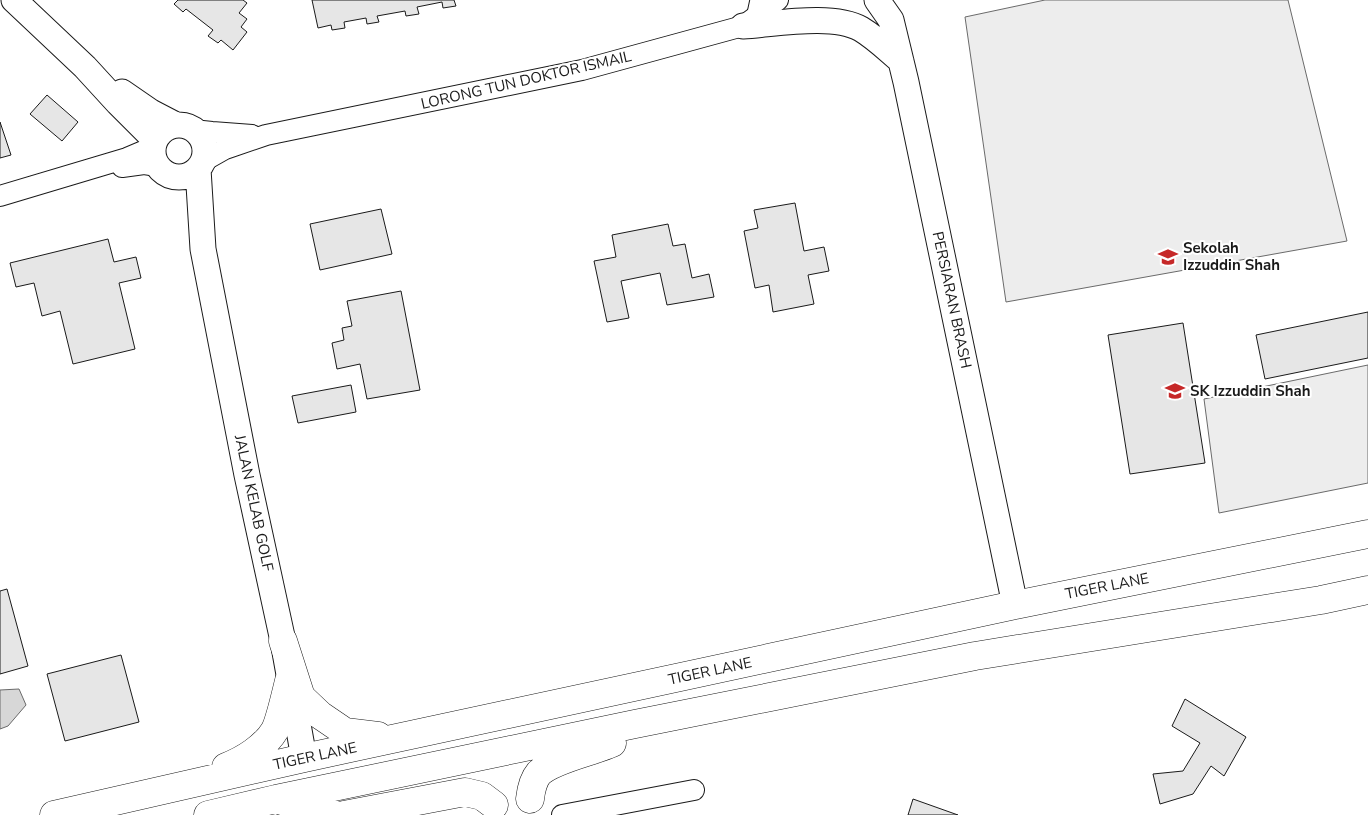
<svg xmlns="http://www.w3.org/2000/svg" width="1368" height="815" font-family="'Nunito Sans',sans-serif">
<style>
.built{fill:#ededed;stroke:#6a6a6a}
.water{fill:#d7d7d7;stroke:#6a6a6a}
.building{fill:#e6e6e6;stroke:#1a1a1a}
.lines{fill:none;stroke-linecap:round;stroke-linejoin:round}
.minor-casing{stroke:#1a1a1a;stroke-width:22}
.tertiary-casing{stroke:#1a1a1a;stroke-width:27}
.primary-casing{stroke:#1a1a1a;stroke-width:29}
.minor{stroke:#fff;stroke-width:20}
.tertiary{stroke:#fff;stroke-width:25}
.primary{stroke:#fff;stroke-width:28}
.labels{text-anchor:middle;dominant-baseline:central;stroke-width:4;stroke-linejoin:round;paint-order:stroke}
.street-label{font-size:15px;fill:#1a1a1a;stroke:#fff}
.poi-label{font-size:15px;font-weight:bold;fill:#1a1a1a;stroke:#fff;text-anchor:start}
</style>
<rect width="100%" height="100%" fill="#fff"/>
<!-- built -->
<path class="built" d="M 1045,0 L 1288,0 L 1347,241 L 1006,302 L 965,17 Z
M 1368,365 L 1368,483 L 1219,513 L 1204,399 Z"/>
<!-- water -->
<path class="water" d="M 19,689 L 26,705 L 8,726 L 0,729 L 0,690 Z"/>
<!-- building -->
<path class="building" d="M 178,0 L 243,0 L 247,3 L 239,13 L 247,19 L 241,27 L 247,32 L 233,50 L 221,40 L 218,43 L 208,36 L 213,30 L 186,9 L 183,12 L 174,4 Z
M 312,0 L 454,0 L 456,6 L 443,8 L 442,2 L 417,7 L 419,14 L 406,16 L 405,11 L 377,16 L 379,22 L 367,24 L 366,18 L 344,22 L 345,28 L 332,30 L 331,25 L 318,28 Z
M 47,95 L 78,122 L 62,141 L 30,114 Z
M 0,122 L 11,155 L 0,158 Z
M 795,203 L 804,251 L 824,247 L 829,271 L 808,275 L 814,304 L 773,312 L 769,285 L 755,288 L 744,231 L 758,228 L 754,210 Z
M 381,209 L 392,254 L 320,270 L 310,224 Z
M 668,224 L 673,246 L 685,244 L 692,278 L 709,274 L 714,297 L 667,305 L 660,273 L 621,281 L 629,318 L 607,322 L 594,261 L 616,257 L 612,235 Z
M 108,239 L 114,262 L 136,257 L 141,278 L 119,283 L 135,349 L 73,364 L 60,311 L 42,316 L 34,283 L 16,287 L 10,263 Z
M 401,291 L 420,390 L 367,399 L 360,364 L 337,369 L 332,343 L 344,340 L 342,328 L 352,326 L 347,301 Z
M 1368,312 L 1368,358 L 1265,379 L 1256,335 Z
M 1183,323 L 1205,463 L 1130,474 L 1108,335 Z
M 351,385 L 356,412 L 298,423 L 292,396 Z
M 7,589 L 28,666 L 0,674 L 0,591 Z
M 121,655 L 139,722 L 65,741 L 47,674 Z
M 1185,699 L 1246,737 L 1224,776 L 1211,766 L 1193,794 L 1160,804 L 1153,774 L 1183,771 L 1200,743 L 1172,726 Z
M 913,799 L 958,815 L 908,815 Z"/>
<g class="lines">
<defs>
<path id="minor" d="M 193,130 L 212,132 L 252,135
M 202,162 L 225,149 L 266,135 L 582,70 L 743,26 L 778,0
M 122,167 L 144,164 L 158,166
M 0,196 L 127,158 L 153,147
M 562,815 L 694,790"/>
<path id="tertiary" d="M 14,0 L 85,67 L 118,103 L 155,140
M 877,0 L 891,20 L 906,82 L 1015,605
M 760,14 L 763,0
M 743,26 C 776,24 833,13 861,29 C 876,38 888,50 901,61
M 122,92 L 151,112 L 176,125
M153 151a26 26 0 1 1 52 0a26 26 0 1 1-52 0Z
M 198,169 L 203,249 L 247,475 L 283,641 L 304,758"/>
<path id="primary" d="M 283,641 L 301,697 L 320,715 L 345,732 L 378,736
M 226,767 C 244,760 265,747 275,730 C 280,720 286,693 289,681
M 530,799 C 531,790 533,780 539,773 C 554,759 592,752 612,743
M 282,801 L 336,815
M 54,815 L 304,758 L 1015,605 L 1368,534
M 208,815 L 276,799 L 635,724 L 975,656 L 1321,600 L 1368,590
M 344,815 L 465,792 L 482,796 L 494,805"/>
</defs>
<!-- minor casing -->
<use href="#minor" class="minor-casing"/>
<!-- tertiary casing -->
<use href="#tertiary" class="tertiary-casing"/>
<!-- primary casing -->
<use href="#primary" class="primary-casing"/>
<!-- minor -->
<use href="#minor" class="minor"/>
<!-- tertiary -->
<use href="#tertiary" class="tertiary"/>
<!-- primary -->
<use href="#primary" class="primary"/>
</g>
<!-- icons -->
<defs>
<symbol id="school-bare" viewBox="-9 -9 18 18"><path d="M0-5L7-2L0 1L-7-2ZM-4 1L0 2.5L4 1V4Q0 6-4 4Z" fill="#c62828" stroke="#fff" stroke-width="2.5" paint-order="stroke"/></symbol>
</defs>
<g fill-rule="evenodd">
<use href="#school-bare" x="1154" y="243" width="28" height="28"/>
<use href="#school-bare" x="1161" y="377" width="28" height="28"/>
</g>
<g class="labels">
<!-- street labels -->
<g class="street-label">
<text transform="translate(526 80) rotate(-13)">LORONG TUN DOKTOR ISMAIL</text>
<text transform="translate(952 300) rotate(78)">PERSIARAN BRASH</text>
<text transform="translate(254 503) rotate(78)">JALAN KELAB GOLF</text>
<text transform="translate(1107 586) rotate(-11)">TIGER LANE</text>
<text transform="translate(710 671) rotate(-12)">TIGER LANE</text>
<text transform="translate(315 756) rotate(-12)">TIGER LANE</text>
</g>
<!-- poi labels -->
<g class="poi-label">
<text x="1183" y="248">Sekolah<tspan x="1183" dy="17">Izzuddin Shah</tspan></text>
<text x="1190" y="391">SK Izzuddin Shah</text>
</g>
</g>
</svg>
